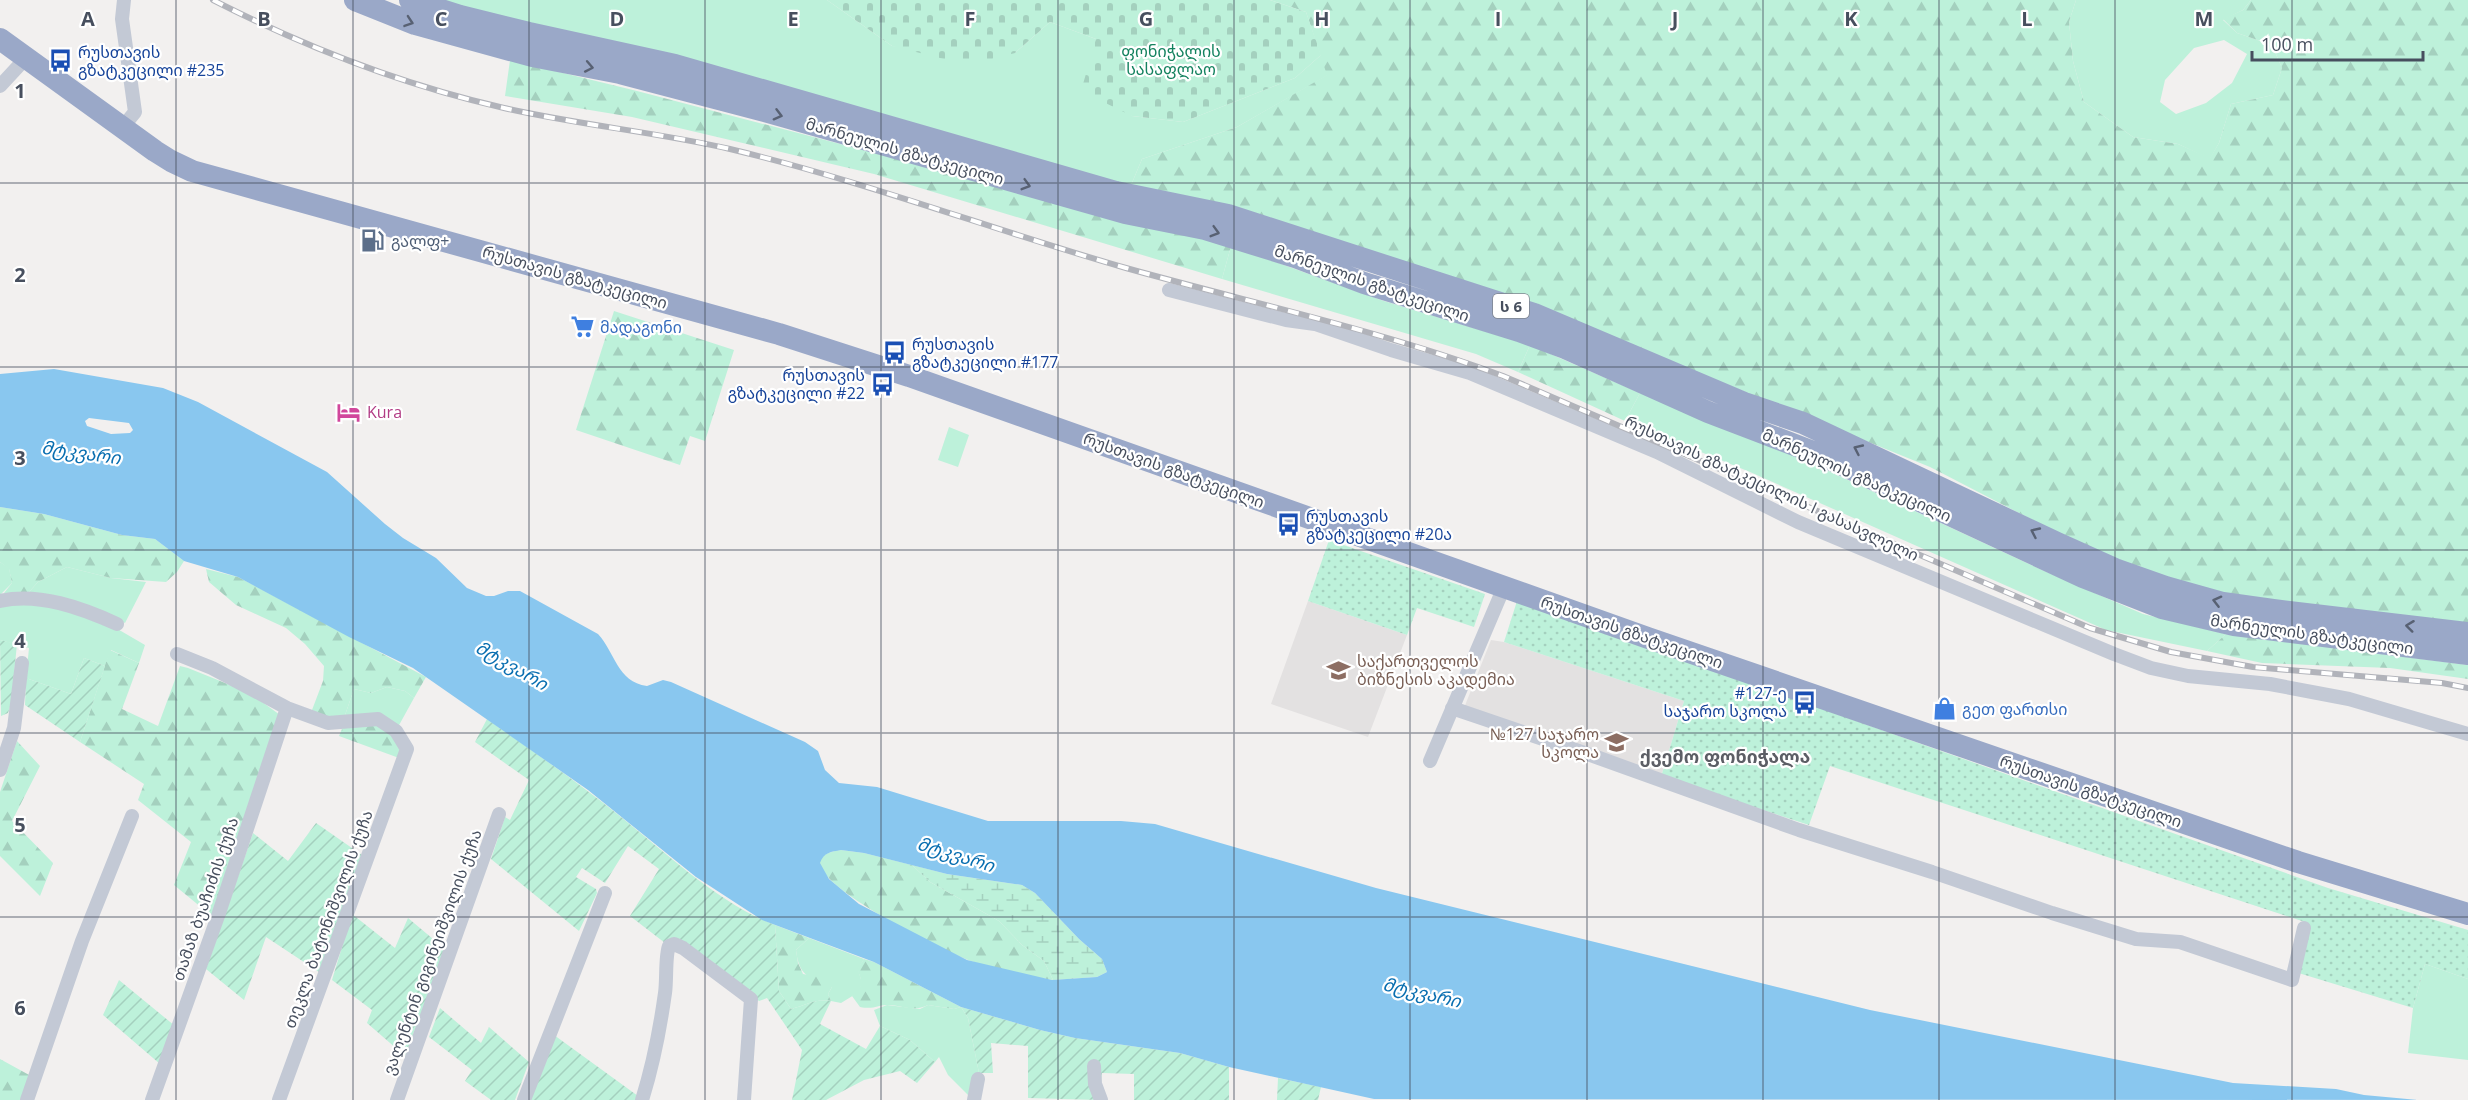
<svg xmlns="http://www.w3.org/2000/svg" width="2468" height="1100" font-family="'Open Sans','Noto Sans Georgian',sans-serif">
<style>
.education{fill:#e3e1e1}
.grass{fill:#bdf1da;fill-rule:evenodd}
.forest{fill:url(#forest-firs)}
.wetland{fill:url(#wetland-marsh)}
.cemetery{fill:url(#cemetery-stones)}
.park{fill:url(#park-dots)}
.garden{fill:url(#garden-furrows)}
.water{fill:#89c7ef;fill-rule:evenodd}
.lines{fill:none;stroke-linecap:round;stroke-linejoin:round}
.minor{stroke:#c3c9d5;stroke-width:14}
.trunk{stroke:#9aa8c8;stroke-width:22}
.rail-casing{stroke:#b1b3ba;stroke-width:6}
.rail{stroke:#fff;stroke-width:4;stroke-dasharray:11;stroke-linecap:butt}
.oneway{stroke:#586173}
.grid{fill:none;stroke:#474f5e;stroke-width:1.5;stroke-opacity:0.55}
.labels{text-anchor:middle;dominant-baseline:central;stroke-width:4.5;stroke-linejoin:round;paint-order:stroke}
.shield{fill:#fff;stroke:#7e848e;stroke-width:1.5}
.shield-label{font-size:15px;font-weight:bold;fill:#474f5e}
.park-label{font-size:16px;fill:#14825f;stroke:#fff}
.transit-label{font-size:16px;fill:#164399;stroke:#fff;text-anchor:start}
.street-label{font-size:16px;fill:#474f5e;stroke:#fff}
.service-label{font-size:16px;fill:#4e5e75;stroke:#fff;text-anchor:start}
.shop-label{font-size:16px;fill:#366cbe;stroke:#fff;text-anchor:start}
.hotel-label{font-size:16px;fill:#b23c85;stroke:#fff;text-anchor:start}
.education-label{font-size:16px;fill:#785e54;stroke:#fff;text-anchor:start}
.water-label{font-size:18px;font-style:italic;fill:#086eb0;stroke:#fff}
.neighbourhood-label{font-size:18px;font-weight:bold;fill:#5c5e65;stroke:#fff}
.grid-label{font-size:20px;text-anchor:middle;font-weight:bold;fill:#474f5e;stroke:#fff;stroke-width:4.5;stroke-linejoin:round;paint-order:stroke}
</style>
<defs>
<pattern id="forest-firs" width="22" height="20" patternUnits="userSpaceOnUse" patternTransform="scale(1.5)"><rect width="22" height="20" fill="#bdf1da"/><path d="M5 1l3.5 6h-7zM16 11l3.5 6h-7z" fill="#a4d0be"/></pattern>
<pattern id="wetland-marsh" width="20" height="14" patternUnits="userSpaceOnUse" patternTransform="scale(1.5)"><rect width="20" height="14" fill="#bdf1da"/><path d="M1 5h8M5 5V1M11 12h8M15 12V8" fill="none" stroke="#a4d0be"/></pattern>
<pattern id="cemetery-stones" width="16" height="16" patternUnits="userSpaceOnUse" patternTransform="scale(1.5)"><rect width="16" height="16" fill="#bdf1da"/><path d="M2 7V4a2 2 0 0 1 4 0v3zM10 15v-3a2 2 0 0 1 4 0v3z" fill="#a4d0be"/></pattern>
<pattern id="park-dots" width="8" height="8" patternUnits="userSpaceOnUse" patternTransform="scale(1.5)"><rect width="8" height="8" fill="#bdf1da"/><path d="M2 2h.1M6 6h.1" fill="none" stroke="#a4d0be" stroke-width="1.8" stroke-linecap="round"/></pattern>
<pattern id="garden-furrows" width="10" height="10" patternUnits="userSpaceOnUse" patternTransform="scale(1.5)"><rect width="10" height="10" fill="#bdf1da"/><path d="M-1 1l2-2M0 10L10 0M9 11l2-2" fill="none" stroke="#a4d0be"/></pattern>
</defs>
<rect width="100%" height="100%" fill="#f2f0ef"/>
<!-- education -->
<path class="education" d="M 1308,601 L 1407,635 L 1368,737 L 1271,704 Z
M 1491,640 L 1504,642 L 1684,701 L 1661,777 L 1464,708 Z"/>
<!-- grass -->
<path class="grass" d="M 420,0 L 827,0 L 892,46 L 1015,53 L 1050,22 L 1096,39 L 1132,116 L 1183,122 L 1295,78 L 1321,55 L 1328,75 L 1237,127 L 1142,159 L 1129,190 Z
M 2076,0 L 2251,0 L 2243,10 L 2223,20 L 2237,33 L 2272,45 L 2282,68 L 2273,95 L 2231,104 L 2219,143 L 2210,159 L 2178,144 L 2133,137 L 2084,102 L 2073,61 L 2069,22 ZM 2224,40 L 2247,54 L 2232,83 L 2206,103 L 2176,114 L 2160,102 L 2165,80 L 2194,48 Z
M 1231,246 L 1384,301 L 1530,345 L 1518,372 L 1476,354 L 1222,279 Z
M 1640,393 L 1807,461 L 2042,570 L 2143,614 L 2226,634 L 2207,651 L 2106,630 L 1750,472 L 1625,421 Z
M 949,427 L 969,435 L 958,467 L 938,460 Z
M 0,562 L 9,568 L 12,583 L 0,595 Z
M 67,567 L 111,578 L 146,582 L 125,623 L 104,613 L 22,595 L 29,592 L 38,582 Z
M 42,603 L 109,624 L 145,645 L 139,663 L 111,650 L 105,666 L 84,658 L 71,694 L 26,678 L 29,648 L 0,640 L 0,606 Z
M 387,687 L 405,691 L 414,698 L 398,727 L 344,718 L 354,689 L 371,693 Z
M 809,938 L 864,959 L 858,969 L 862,983 L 859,992 L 841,1003 L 831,1001 L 828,994 L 832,987 C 809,977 799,977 796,950 Z
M 2425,964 L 2468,979 L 2468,1060 L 2408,1053 L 2413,1008 Z
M 887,1005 L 920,1009 L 928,1005 L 954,1009 L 961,1007 L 968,1018 L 979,1073 L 970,1097 L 948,1075 L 939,1057 L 935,1062 L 910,1040 L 880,1026 L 874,1010 Z"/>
<!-- forest -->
<path class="forest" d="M 1270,0 L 2076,0 L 2069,22 L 2073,61 L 2084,102 L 2133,137 L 2178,144 L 2210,158 L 2219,143 L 2231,104 L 2273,95 L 2282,68 L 2272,45 L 2237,33 L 2223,19 L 2243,10 L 2251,0 L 2468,0 L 2468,627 L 2205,594 L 2102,556 L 1930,467 L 1581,325 L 1129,190 L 1142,159 L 1237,127 L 1327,75 L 1306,12 Z
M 510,60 L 637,91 L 1231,246 L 1222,279 L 874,174 L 632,117 L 505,96 Z
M 614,311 L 734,350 L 705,441 L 690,436 L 680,465 L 576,430 Z
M 1530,345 L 1640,393 L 1625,421 L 1518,372 Z
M 0,507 L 44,514 L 122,535 L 155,539 L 184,561 L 177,572 L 166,582 L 111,578 L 67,567 L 38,582 L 29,592 L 22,595 L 4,593 L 12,583 L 9,569 L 0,562 Z
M 206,569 L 238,577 L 426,677 L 414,698 L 405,691 L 387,687 L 371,693 L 354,689 L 344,718 L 329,719 L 312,710 L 323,681 L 324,666 L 305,644 L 286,628 L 236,605 L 209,582 Z
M 2226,634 L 2468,665 L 2468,679 L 2390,668 L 2262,663 L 2207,651 Z
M 110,650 L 139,663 L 122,709 L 158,726 L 180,666 L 188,668 L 250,693 L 280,715 L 213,917 L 174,885 L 191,842 L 138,800 L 144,784 L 80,742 Z
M 355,722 L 387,727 L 401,751 L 399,758 L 339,736 L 342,729 Z
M 17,741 L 40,766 L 12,821 L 53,863 L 40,896 L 0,856 L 0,792 Z
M 841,850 L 864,853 L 912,865 L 930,882 L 999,921 L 1022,945 L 1044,961 L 1053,980 C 1025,976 994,969 968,960 C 951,954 757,861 841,850 Z
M 775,925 L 809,938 L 796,950 L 798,963 L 803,974 L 831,979 L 832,987 L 828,994 L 831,1001 C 812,999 808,1005 791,1009 L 779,991 Z
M 864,959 L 874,962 L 961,1007 L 954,1009 L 928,1005 C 915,1012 904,1006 889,1005 C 877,1004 876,1010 860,1007 L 852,996 C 863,989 863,981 857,969 Z
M 0,1059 L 31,1076 L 21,1100 L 0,1100 Z"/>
<!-- wetland -->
<path class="wetland" d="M 912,865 L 947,874 L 1022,885 L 1035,893 L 1079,939 L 1102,959 L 1107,972 L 1097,977 L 1053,980 L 1044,961 L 1022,945 L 999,921 L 930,882 Z"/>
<!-- cemetery -->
<path class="cemetery" d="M 827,0 L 1270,0 L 1306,12 L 1321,55 L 1295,78 L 1183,122 L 1132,116 L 1081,91 L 1096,39 L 1050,22 L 1015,53 L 968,65 L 892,46 Z"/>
<!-- park -->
<path class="park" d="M 1329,540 L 1485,594 L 1474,627 L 1417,608 L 1407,635 L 1308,601 Z
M 1517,601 L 2328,888 L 2468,930 L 2468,979 L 2425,964 L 2413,1008 L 2292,971 L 2308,923 L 1830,766 L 1809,825 L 1661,777 L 1684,701 L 1504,642 Z"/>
<!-- garden -->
<path class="garden" d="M 0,640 L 17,644 L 11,704 L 8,713 L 1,716 Z
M 84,658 L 105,666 L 80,742 L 25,705 L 26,678 L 71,694 Z
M 487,719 C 532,751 578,782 621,817 C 666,853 721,905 775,925 L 779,991 L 791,1009 C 808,1005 812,999 831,1001 L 820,1024 L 866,1049 L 880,1026 L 910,1040 L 935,1062 L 917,1083 L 900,1071 L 864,1080 L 826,1100 L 792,1100 L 802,1050 L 767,998 L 759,1001 L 746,990 L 665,943 L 630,916 L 659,869 L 628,846 L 605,883 L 582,868 L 576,877 L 596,889 L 597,893 L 579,931 L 491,859 L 505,817 L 510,820 L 529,780 L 475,742 Z
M 316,823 L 362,855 L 319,972 L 266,937 L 244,1000 L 206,969 L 253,833 L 288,861 Z
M 352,914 L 395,948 L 408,918 L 445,949 L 405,1056 L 367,1023 L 372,1010 L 332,980 Z
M 119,980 L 175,1026 L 160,1064 L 103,1015 Z
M 961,1007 L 1040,1030 L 1075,1038 L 1180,1053 L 1229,1067 L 1229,1100 L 1134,1100 L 1134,1074 L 1102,1073 L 1099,1100 L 1028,1098 L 1028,1046 L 991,1043 L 993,1073 L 979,1073 L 968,1018 Z
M 440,1008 L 481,1043 L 489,1027 L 529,1062 L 515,1100 L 491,1100 L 465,1081 L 472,1070 L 429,1037 Z
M 554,1035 L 638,1096 L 637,1100 L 530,1100 Z
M 1278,1078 L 1321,1087 L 1318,1100 L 1277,1100 Z"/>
<!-- water -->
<path class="water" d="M 54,369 L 163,388 L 198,402 L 327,472 L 385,524 L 403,538 L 436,558 L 467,588 L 486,596 L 494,596 L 508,591 L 520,591 L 598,634 C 615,652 617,682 647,686 L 663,680 L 671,682 L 805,742 L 818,751 L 825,770 L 839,783 L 877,787 L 988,821 L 1121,821 L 1155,824 L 1376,888 L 1870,1010 L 2233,1083 L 2336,1089 L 2364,1095 L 2418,1100 L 1374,1099 L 1229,1067 L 1180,1053 L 1075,1038 L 1040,1030 L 961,1007 L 874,962 L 762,920 L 696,877 L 588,790 L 413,668 L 349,637 L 238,577 L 184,561 L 155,539 L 122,535 L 44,514 L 0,507 L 0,374 ZM 89,418 L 129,423 L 133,430 L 130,433 L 111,434 L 87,426 L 85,421 ZM 841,850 L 864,853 L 947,874 L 1022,885 L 1035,893 L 1079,939 L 1102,959 L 1107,972 L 1097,977 L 1052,980 L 967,960 L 859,904 L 829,879 L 820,863 C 824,852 831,852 841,850 Z"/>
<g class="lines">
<!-- minor -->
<path class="minor" d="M 0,86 L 25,59
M 122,128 L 135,112 L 122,19 L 124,0
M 1169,290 L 1286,320 L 1315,324 L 1391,350 L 1470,373 L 1657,452 L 1798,522 L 2114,654 L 2151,668 L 2188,676 L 2270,684 L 2349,699 L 2468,734
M 0,601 C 38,592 82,608 117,624
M 177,654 L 212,668 L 287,708 L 328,723 L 378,719 L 396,731 L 407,749 L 279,1100
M 1452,708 L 1599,758 L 1799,830 L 1932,872 L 2052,913 L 2136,939 L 2180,942 L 2292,980 L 2304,928
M 1430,761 L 1504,587
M 0,770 L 14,728 L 22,663
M 1094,1066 L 1095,1084 L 1101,1100
M 27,1100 L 82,941 L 132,816
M 152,1100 L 218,916 L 287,708
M 397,1100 L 499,814
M 524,1100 L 605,893
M 642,1100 C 653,1065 660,1029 665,993 C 667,980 665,956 669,946 L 674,944 L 683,948 L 751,999 L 744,1100
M 974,1100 L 978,1079"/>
<!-- trunk -->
<path class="trunk" d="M 355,0 L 415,24 L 532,56 L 620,73 L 772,113 L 1125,213 L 1205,229 L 1295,257 L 1364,283 L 1519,331 L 1565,348 L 1708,412 L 1821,455 L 2083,577 L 2162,608 L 2234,625 L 2468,654
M 410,0 L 460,16 L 529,33 L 675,65 L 1116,192 L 1228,215 L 1534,314 L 1744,403 L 1803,423 L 2057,543 L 2115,569 L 2166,587 L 2223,603 L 2273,610 L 2468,633
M 0,39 L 155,151 L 171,161 L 192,171 L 779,334 L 909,376 L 1648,638 L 2298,862 L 2468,914"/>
<defs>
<path id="rail" d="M 213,0 C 305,47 403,85 504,108 C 579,125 656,132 730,149 C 864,181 993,230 1126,268 C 1251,303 1380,330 1503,376 L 2090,628 L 2171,652 L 2253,667 L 2442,683 L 2468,688"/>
</defs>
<!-- rail casing -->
<use href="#rail" class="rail-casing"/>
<!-- rail -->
<use href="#rail" class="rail"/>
</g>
<!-- one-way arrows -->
<defs><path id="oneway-chevron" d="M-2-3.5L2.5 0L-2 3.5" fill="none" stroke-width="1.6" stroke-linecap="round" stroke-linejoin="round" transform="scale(1.5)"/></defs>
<g class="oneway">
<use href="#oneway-chevron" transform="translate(409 22) rotate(19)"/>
<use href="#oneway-chevron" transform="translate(589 67) rotate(11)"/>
<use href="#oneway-chevron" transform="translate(778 115) rotate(15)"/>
<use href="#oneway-chevron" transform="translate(1026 185) rotate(16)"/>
<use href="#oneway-chevron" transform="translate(1215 232) rotate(16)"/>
<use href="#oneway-chevron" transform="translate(1858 449) rotate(-155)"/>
<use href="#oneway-chevron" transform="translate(2035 532) rotate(-155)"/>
<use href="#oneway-chevron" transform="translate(2217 601) rotate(-166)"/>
<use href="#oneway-chevron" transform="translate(2410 626) rotate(-173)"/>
</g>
<!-- grid -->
<path class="grid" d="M 176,0 L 176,1100M 353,0 L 353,1100M 529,0 L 529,1100M 705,0 L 705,1100M 881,0 L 881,1100M 1058,0 L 1058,1100M 1234,0 L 1234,1100M 1410,0 L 1410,1100M 1587,0 L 1587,1100M 1763,0 L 1763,1100M 1939,0 L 1939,1100M 2115,0 L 2115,1100M 2292,0 L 2292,1100M 0,183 L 2468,183M 0,367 L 2468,367M 0,550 L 2468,550M 0,733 L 2468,733M 0,917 L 2468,917"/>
<!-- icons -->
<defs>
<symbol id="bus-bare" viewBox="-9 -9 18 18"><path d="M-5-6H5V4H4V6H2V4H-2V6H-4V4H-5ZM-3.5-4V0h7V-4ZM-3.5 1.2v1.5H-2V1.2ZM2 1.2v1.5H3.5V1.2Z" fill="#1a4fb4" stroke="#fff" stroke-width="2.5" paint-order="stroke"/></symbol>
<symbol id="fuel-bare" viewBox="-9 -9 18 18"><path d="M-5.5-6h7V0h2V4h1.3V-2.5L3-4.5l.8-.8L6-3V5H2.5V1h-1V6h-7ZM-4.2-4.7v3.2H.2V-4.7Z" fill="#5c6f8a" stroke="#fff" stroke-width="2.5" paint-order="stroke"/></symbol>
<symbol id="supermarket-bare" viewBox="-9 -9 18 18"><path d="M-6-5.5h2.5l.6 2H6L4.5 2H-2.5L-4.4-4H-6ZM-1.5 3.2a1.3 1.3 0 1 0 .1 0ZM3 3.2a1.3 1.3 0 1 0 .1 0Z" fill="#3f7fe0" stroke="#fff" stroke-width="2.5" paint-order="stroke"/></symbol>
<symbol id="hotel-bare" viewBox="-9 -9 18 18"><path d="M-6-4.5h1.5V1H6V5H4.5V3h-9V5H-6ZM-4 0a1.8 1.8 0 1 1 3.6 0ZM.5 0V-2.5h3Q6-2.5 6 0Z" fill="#d1479c" stroke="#fff" stroke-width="2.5" paint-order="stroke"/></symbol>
<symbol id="university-bare" viewBox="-9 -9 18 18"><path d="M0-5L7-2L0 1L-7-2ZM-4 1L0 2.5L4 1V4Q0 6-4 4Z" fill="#8d6e63" stroke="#fff" stroke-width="2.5" paint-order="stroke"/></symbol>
<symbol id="shop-bare" viewBox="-9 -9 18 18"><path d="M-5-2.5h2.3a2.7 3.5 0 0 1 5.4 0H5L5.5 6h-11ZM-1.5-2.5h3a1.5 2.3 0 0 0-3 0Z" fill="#3f7fe0" stroke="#fff" stroke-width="2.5" paint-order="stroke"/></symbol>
<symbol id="school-bare" viewBox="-9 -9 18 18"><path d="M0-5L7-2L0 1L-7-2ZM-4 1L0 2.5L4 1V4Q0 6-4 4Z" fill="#8d6e63" stroke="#fff" stroke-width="2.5" paint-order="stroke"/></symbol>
</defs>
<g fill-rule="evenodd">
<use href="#bus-bare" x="44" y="44" width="33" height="33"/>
<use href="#fuel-bare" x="356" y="224" width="33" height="33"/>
<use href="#supermarket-bare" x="566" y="310" width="33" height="33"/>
<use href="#bus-bare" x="878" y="336" width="33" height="33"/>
<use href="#bus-bare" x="866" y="368" width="33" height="33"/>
<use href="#hotel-bare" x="332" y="396" width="33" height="33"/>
<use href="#bus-bare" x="1272" y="508" width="33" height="33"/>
<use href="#university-bare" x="1322" y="654" width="33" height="33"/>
<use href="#bus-bare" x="1788" y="686" width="33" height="33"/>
<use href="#shop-bare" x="1928" y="692" width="33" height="33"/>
<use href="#school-bare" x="1600" y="726" width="33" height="33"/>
</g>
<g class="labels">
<!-- shield labels -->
<rect class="shield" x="1493" y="294" width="36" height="24" rx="4.5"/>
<g class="shield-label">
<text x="1511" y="306">ს 6</text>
</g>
<!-- park labels -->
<g class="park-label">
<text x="1171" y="51">ფონიჭალის<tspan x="1171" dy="18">სასაფლაო</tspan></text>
</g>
<!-- transit labels -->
<g class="transit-label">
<text x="78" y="52">რუსთავის<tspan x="78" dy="18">გზატკეცილი #235</tspan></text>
<text x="912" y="344">რუსთავის<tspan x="912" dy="18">გზატკეცილი #177</tspan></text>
<text x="865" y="375" text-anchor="end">რუსთავის<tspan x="865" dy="18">გზატკეცილი #22</tspan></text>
<text x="1306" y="516">რუსთავის<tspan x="1306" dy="18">გზატკეცილი #20ა</tspan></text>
<text x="1787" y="693" text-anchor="end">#127-ე<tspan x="1787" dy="18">საჯარო სკოლა</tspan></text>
</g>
<!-- street labels -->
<g class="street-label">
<text transform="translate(905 151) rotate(16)">მარნეულის გზატკეცილი</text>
<text transform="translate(575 277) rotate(16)">რუსთავის გზატკეცილი</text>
<text transform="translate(1372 283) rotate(19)">მარნეულის გზატკეცილი</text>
<text transform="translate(1174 470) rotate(20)">რუსთავის გზატკეცილი</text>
<text transform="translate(1857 475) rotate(24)">მარნეულის გზატკეცილი</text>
<text transform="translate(1772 488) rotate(25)">რუსთავის გზატკეცილის I გასასვლელი</text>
<text transform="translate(1632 632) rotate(19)">რუსთავის გზატკეცილი</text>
<text transform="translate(2312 634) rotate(8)">მარნეულის გზატკეცილი</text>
<text transform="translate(2091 791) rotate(19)">რუსთავის გზატკეცილი</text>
<text transform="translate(205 899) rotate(-71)">თამაზ ბუაჩიძის ქუჩა</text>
<text transform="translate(328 919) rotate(-70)">თეკლა ბატონიშვილის ქუჩა</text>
<text transform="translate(432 952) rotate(-70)">ვალენტინ გიგინეიშვილის ქუჩა</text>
</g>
<!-- service labels -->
<g class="service-label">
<text x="391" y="241">გალფ+</text>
</g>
<!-- shop labels -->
<g class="shop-label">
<text x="600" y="327">მადაგონი</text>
<text x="1962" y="709">გეთ ფართსი</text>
</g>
<!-- hotel labels -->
<g class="hotel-label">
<text x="367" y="412">Kura</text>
</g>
<!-- education labels -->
<g class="education-label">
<text x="1357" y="661">საქართველოს<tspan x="1357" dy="18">ბიზნესის აკადემია</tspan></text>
<text x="1599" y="734" text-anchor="end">№127 საჯარო<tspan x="1599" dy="18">სკოლა</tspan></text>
</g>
<!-- water labels -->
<g class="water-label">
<text transform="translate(81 452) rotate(8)">მტკვარი</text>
<text transform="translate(512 665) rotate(30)">მტკვარი</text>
<text transform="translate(956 854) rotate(17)">მტკვარი</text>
<text transform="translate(1422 992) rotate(13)">მტკვარი</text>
</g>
<!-- neighbourhood labels -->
<g class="neighbourhood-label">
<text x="1725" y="756">ქვემო ფონიჭალა</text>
</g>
</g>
<g class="grid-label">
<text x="88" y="26">A</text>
<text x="264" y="26">B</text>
<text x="441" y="26">C</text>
<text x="617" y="26">D</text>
<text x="793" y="26">E</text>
<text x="970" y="26">F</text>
<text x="1146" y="26">G</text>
<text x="1322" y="26">H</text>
<text x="1498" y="26">I</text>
<text x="1675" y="26">J</text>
<text x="1851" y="26">K</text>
<text x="2027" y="26">L</text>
<text x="2204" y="26">M</text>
<text x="20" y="98">1</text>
<text x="20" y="282">2</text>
<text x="20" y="465">3</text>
<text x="20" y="648">4</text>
<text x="20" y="832">5</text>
<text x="20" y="1015">6</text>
</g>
<!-- scale -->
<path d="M2252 51v9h171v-9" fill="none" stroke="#474f5e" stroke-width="3"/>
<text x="2261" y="51" font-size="18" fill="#474f5e" stroke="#ffffff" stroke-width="4.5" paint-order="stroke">100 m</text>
</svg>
